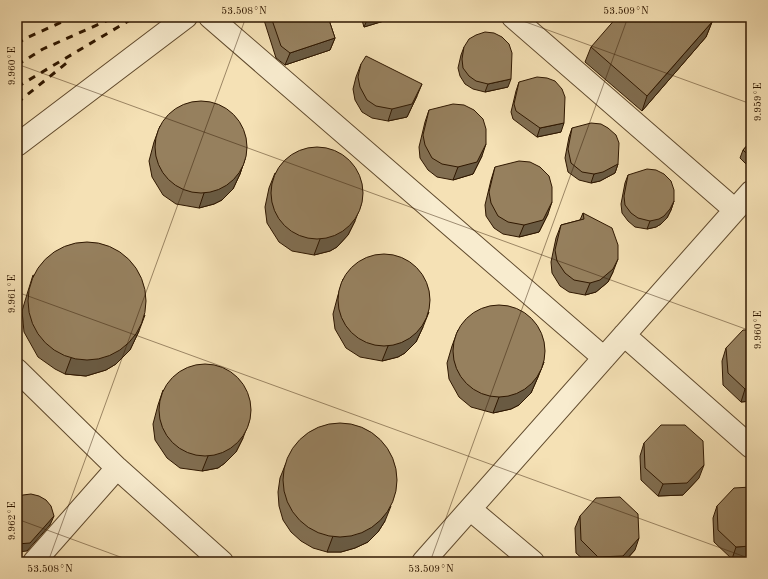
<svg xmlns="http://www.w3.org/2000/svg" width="768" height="579" font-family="'Old Standard TT',serif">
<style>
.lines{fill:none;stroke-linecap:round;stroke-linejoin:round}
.minor-casing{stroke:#604a2d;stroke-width:24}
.minor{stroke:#f8eccf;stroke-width:22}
.rail{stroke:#2f1700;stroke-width:3;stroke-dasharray:7 7;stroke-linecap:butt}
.wall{fill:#816e51;stroke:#2f1700}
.shaded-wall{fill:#695a42;stroke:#2f1700}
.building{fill:#96805e;stroke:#2f1700}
.ticks{fill:none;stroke:#2f1700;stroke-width:1;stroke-opacity:0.45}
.neatline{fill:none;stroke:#2f1700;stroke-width:1.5}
.ticks-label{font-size:10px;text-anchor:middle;fill:#2f1700}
</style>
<rect width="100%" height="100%" fill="#f5e1b5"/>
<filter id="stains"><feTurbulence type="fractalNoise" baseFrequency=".005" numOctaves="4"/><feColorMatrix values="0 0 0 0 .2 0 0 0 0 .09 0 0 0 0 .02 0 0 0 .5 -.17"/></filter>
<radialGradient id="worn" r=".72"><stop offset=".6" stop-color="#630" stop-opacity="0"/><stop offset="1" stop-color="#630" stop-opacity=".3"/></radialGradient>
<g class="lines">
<defs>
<path id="minor" d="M 210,17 L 604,358
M 513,17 L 735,210
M 17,145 L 186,17
M 624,335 L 751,447
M 17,370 L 117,468 L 222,562
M 470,509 L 533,562
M 34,562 L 117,468
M 423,562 L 751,192"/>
</defs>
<!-- minor casing -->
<use href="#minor" class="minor-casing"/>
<!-- minor -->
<use href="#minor" class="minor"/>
<!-- rail -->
<path class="rail" d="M 17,44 L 24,39 L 73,17
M 17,65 L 43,49 L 115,17
M 17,87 L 135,17
M 17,103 L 69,61"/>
</g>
<!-- wall -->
<path class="wall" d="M 263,17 L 328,17 L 335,38 L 330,50 L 285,65 L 276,58 Z
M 361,17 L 397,17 L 364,27 Z
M 712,22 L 706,37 L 642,111 L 585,62 L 591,47 Z
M 464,47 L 508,87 L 485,92 L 473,89 L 465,84 L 460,76 L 458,68 L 461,55 Z
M 361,64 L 417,96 L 407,117 L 388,121 L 372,118 L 362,112 L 355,100 L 353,89 L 356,77 Z
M 519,82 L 561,132 L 537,137 L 513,119 L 511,112 L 516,91 Z
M 429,110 L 482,156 L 473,174 L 453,180 L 437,177 L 428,170 L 420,158 L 419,147 L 425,122 Z
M 160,126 L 245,159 L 240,174 L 233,189 L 222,200 L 214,204 L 199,208 L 176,204 L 163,195 L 152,177 L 149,161 L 154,142 Z
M 572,128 L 618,164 L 615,173 L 600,181 L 591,183 L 579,180 L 568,172 L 565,158 L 569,137 Z
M 751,141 L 751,169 L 740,158 L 743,150 Z
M 495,167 L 548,214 L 539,232 L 519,237 L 503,234 L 494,228 L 486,216 L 485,205 L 491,180 Z
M 275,173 L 355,221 L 348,235 L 337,247 L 330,251 L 314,255 L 292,251 L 279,242 L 267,223 L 265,207 L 269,188 Z
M 628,175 L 674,201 L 671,210 L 667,218 L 661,224 L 656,227 L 647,229 L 635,227 L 628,221 L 622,213 L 621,204 L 625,183 Z
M 583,213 L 613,272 L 608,282 L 596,292 L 585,295 L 569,292 L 560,286 L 552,273 L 551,262 L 556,238 L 561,225 L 580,220 Z
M 33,275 L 139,331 L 130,350 L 116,364 L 106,370 L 86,376 L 65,374 L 55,369 L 38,357 L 24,332 L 22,311 L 28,291 Z
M 343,279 L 423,327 L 416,342 L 405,353 L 398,357 L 382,361 L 360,357 L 346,348 L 335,329 L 333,314 L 338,295 Z
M 458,330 L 544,362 L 538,377 L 531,393 L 519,405 L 511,409 L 493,413 L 471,407 L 459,397 L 449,379 L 447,363 L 452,346 Z
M 751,330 L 751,401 L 741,402 L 723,385 L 722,361 L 726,348 Z
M 163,390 L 243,438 L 236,452 L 225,463 L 218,468 L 202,471 L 180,468 L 167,458 L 155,440 L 153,424 L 158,405 Z
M 644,443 L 699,478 L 683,495 L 658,496 L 641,480 L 640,456 Z
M 286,463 L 385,521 L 378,532 L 368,542 L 355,548 L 341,552 L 327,552 L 313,548 L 301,541 L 291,532 L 283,520 L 279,506 L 278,492 L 280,478 Z
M 717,506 L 751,558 L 732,559 L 714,542 L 713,518 Z
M 580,516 L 635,550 L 624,562 L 586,562 L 576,553 L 575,528 Z"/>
<!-- shaded-wall -->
<path class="shaded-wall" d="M 372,17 L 397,17 L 364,27 L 368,18 Z
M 712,22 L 706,37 L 642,111 L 647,96 Z
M 335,38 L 330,50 L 285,65 L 290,53 Z
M 511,79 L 508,87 L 485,92 L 488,84 Z
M 422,84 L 417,96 L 407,117 L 388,121 L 392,109 Z
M 564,123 L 561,132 L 537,137 L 540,128 Z
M 486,144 L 482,156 L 473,174 L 453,180 L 458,167 Z
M 245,159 L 240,174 L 233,189 L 222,200 L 214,204 L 199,208 L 204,193 Z
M 618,164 L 615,173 L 600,181 L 591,183 L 594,174 Z
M 674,201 L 671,210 L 667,218 L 661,224 L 656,227 L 647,229 L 650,221 Z
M 552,202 L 548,214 L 539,232 L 519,237 L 524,225 Z
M 361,205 L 355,221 L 348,235 L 337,247 L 330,251 L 314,255 L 320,239 Z
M 618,259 L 613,272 L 608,282 L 596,292 L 585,295 L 590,283 Z
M 429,312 L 423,327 L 416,342 L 405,353 L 398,357 L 382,361 L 388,346 Z
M 145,315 L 139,331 L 130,350 L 116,364 L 106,370 L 86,376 L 65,374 L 71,358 Z
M 544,362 L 538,377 L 531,393 L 519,405 L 511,409 L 493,413 L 499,397 Z
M 745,389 L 751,389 L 751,401 L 741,402 Z
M 249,422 L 243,438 L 236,452 L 225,463 L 218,468 L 202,471 L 208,456 Z
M 704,465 L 699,478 L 683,495 L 658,496 L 663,484 Z
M 391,506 L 385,521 L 378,532 L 368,542 L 355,548 L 341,552 L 327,552 L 333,536 Z
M 54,516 L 50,525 L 27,551 L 17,552 L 17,544 Z
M 639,538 L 635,550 L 624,562 L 596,562 L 598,557 Z
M 751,546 L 751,558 L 732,559 L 736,547 Z"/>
<!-- building -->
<path class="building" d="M 271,17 L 328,17 L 335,38 L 290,53 L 281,46 Z
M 617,17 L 706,17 L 712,22 L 647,96 L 591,47 Z
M 485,32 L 494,33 L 502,37 L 509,44 L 512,53 L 511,79 L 488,84 L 476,81 L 469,76 L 463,68 L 462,59 L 464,47 L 469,39 L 476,35 Z
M 366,56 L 422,84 L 412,104 L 392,109 L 376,106 L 367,100 L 360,87 L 358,77 L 361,64 Z
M 537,77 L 547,78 L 555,81 L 562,89 L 565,97 L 564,123 L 540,128 L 516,111 L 514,104 L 519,82 Z
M155 147a46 46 0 1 1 92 0a46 46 0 1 1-92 0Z
M 453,104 L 464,105 L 474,110 L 483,119 L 486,129 L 486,144 L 477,162 L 458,167 L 442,164 L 432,158 L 425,145 L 423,135 L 429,110 Z
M 591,123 L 601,124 L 608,128 L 616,135 L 619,143 L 618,164 L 603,172 L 594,174 L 582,172 L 571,163 L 568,149 L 572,128 Z
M 751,141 L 751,158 L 743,150 Z
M271 193a46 46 0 1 1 92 0a46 46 0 1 1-92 0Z
M 519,161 L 530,162 L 540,167 L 549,176 L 552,187 L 552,202 L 543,220 L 524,225 L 508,222 L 498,216 L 491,203 L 489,192 L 495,167 Z
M 647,169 L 656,170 L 664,174 L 671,181 L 674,190 L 674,201 L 670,209 L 664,216 L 659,219 L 650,221 L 638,218 L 631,213 L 625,205 L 624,196 L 628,175 Z
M 583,213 L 612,228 L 618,245 L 618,259 L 613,269 L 600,280 L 590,283 L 574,280 L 565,273 L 557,261 L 555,250 L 561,225 L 584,219 Z
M28 301a59 59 0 1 1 118 0a59 59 0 1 1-118 0Z
M338 300a46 46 0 1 1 92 0a46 46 0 1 1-92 0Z
M453 351a46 46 0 1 1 92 0a46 46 0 1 1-92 0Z
M 743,330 L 751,330 L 751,389 L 745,389 L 728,373 L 726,348 Z
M159 410a46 46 0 1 1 92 0a46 46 0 1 1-92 0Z
M283 480a57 57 0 1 1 114 0a57 57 0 1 1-114 0Z
M 661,425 L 685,425 L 703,441 L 704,465 L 687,483 L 663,484 L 645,468 L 644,443 Z
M 751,487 L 751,546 L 736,547 L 718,530 L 717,506 L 734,488 Z
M 31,494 L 39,496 L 46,500 L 51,506 L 54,516 L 30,543 L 17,544 L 17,497 L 23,495 Z
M 620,497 L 638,514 L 639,538 L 623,556 L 598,557 L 581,540 L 580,516 L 596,498 Z
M 692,559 L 695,562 L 666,562 L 667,560 Z"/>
<!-- ticks -->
<path class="ticks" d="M 512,17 L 751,104M 17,64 L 751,331M 17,292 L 751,559M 17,519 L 134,562M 48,562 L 246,17M 430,562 L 628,17"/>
<!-- margin -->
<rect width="768" height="579" fill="none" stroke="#f5e1b5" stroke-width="44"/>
<rect x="22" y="22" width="724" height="535" class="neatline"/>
<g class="ticks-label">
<text x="244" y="14">53.508°N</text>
<text x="626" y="14">53.509°N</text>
<text transform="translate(11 66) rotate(-90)" y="4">9.960°E</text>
<text transform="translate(757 102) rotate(-90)" y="4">9.959°E</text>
<text transform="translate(11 294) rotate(-90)" y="4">9.961°E</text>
<text transform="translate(757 330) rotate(-90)" y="4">9.960°E</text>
<text transform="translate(11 521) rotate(-90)" y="4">9.962°E</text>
<text x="50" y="572">53.508°N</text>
<text x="431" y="572">53.509°N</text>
</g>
<rect width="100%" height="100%" filter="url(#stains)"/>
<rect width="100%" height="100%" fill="url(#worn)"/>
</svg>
